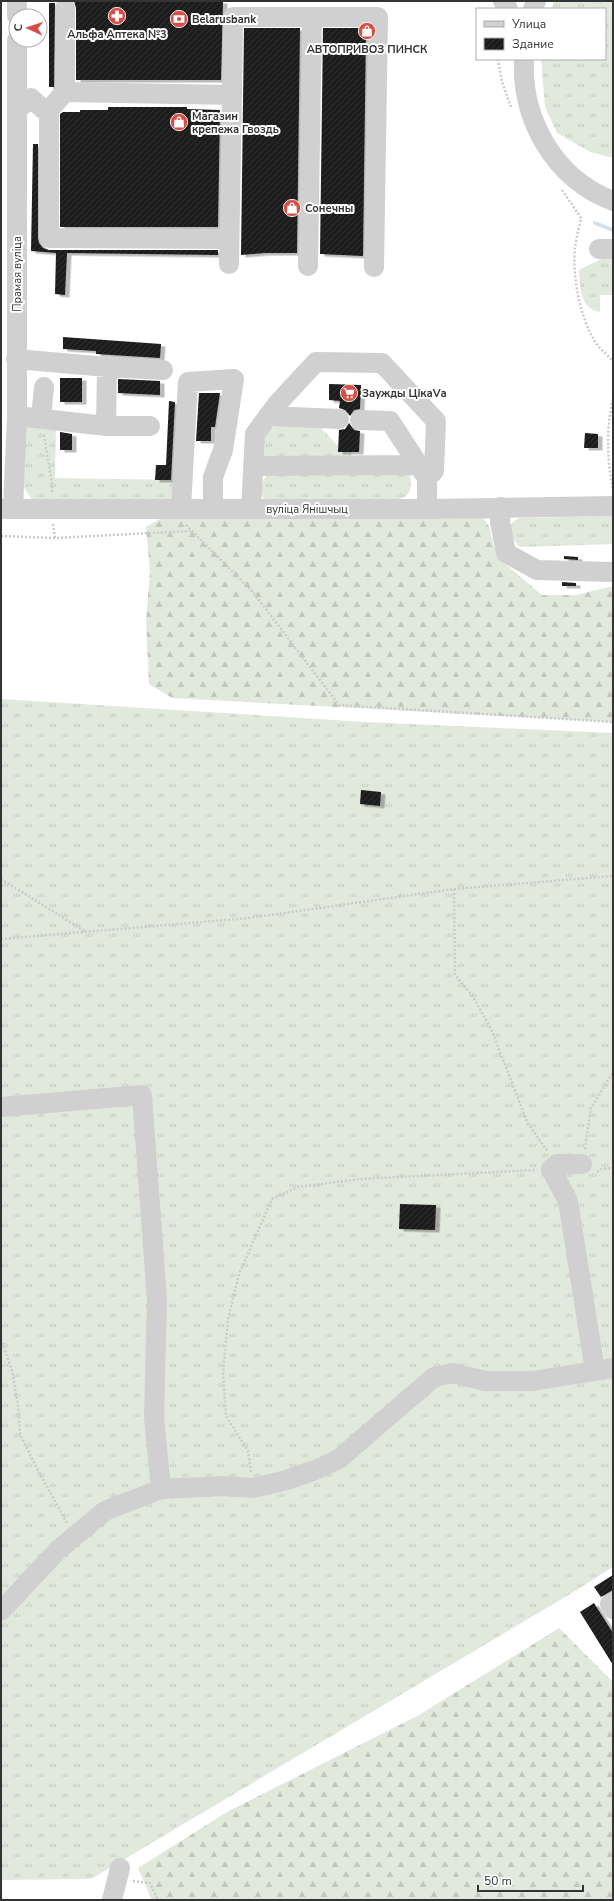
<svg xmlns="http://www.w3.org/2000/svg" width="614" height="1901" font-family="'Nunito Sans',sans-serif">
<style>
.grass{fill:url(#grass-tufts)}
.forest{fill:url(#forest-firs)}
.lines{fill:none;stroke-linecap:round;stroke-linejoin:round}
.stream{stroke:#d1deeb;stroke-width:4}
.building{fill:url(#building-hatch);filter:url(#shadow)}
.path{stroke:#cacaca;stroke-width:2.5;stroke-dasharray:2 2;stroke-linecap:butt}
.minor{stroke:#d0d0d0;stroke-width:20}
.labels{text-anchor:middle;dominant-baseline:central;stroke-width:4;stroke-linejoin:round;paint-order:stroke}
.poi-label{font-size:11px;font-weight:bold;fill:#333;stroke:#fff;text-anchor:start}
.street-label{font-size:11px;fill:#333;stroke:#fff}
</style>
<defs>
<pattern id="grass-tufts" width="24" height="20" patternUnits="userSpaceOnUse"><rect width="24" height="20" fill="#e1e9dd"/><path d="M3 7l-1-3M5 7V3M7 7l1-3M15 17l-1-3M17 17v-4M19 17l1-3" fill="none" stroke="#c2c8be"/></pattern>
<pattern id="forest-firs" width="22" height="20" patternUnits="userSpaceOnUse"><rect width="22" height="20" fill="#e1e9dd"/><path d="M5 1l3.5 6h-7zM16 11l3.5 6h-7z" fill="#c2c8be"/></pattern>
<pattern id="building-hatch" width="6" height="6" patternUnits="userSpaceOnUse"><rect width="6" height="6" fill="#1a1a1a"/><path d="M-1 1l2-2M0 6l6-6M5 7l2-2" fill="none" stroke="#333"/></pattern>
<filter id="shadow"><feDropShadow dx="4.5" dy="2.5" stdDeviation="0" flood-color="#0004"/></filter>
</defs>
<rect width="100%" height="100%" fill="#fff"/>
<!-- grass -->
<path class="grass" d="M 554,1 L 598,1 L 604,9 L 551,9 Z
M 605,9 L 613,11 L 613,158 L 590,152 L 557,133 L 545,107 L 541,59 L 605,59 Z
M 613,253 L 613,295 L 600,295 L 600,312 C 580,309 580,287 579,270 Z
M 279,424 L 321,428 L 338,446 L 338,452 L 352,452 L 350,458 L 265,463 L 259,447 C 264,436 268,429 279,424 Z
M 25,425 L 56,427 L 55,478 L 180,480 L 175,500 L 38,504 L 31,498 L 24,488 Z
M 410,474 C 412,490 411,497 395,500 L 264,499 C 259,490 261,483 267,475 Z
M 613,516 L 613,544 L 520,547 C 511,539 505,522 520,518 Z
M 1,699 L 366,722 L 613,733 L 613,1567 L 572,1593 L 91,1879 L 1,1880 Z"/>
<!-- forest -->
<path class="forest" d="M 598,1 L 613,1 L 613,11 L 604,9 Z
M 165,516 L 473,517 L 484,519 L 489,527 L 497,557 L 542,595 L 576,595 L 613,586 L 613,722 L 172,698 L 149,684 L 146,621 L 150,571 L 146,527 Z
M 559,1628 L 613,1682 L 613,1900 L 152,1900 L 138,1868 L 227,1812 L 419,1715 Z"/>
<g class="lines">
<!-- stream -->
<path class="stream" d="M 595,223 L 613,230"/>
</g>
<!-- building -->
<path class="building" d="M 74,1 L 223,1 L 221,80 L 76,80 L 76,8 Z
M 49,3 L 55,3 L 54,87 L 49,87 Z
M 244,28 L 300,28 L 297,253 L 265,253 L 241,255 Z
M 323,28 L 366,28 L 363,256 L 320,254 Z
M 108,107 L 187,107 L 187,109 L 220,110 L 218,227 L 60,227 L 60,114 L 63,112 L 80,112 L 80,110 L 108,110 Z
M 33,144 L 38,144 L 38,238 L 39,243 L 43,248 L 49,250 L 218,250 L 218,255 L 67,253 L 65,295 L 55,294 L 56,253 L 31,251 Z
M 63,337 L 161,344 L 160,358 L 96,354 L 96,351 L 63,349 Z
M 60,378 L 82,378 L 82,402 L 60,402 Z
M 118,379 L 160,381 L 160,395 L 118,393 Z
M 329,384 L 361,385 L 360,409 L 354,410 L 350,416 L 345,410 L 339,408 L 340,401 L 329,400 Z
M 199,393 L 220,393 L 215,427 L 211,427 L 211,441 L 196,441 Z
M 169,401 L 175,402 L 171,480 L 155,480 L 156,465 L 166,465 Z
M 349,423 L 354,430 L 360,431 L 359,452 L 338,452 L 339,430 L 345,429 Z
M 60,432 L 72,434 L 72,450 L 60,450 Z
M 585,433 L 598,434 L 598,448 L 584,448 Z
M 564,556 L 578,557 L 578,560 L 564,559 Z
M 562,582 L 576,583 L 576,586 L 562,586 Z
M 361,790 L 381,792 L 380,806 L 360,804 Z
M 400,1204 L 436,1205 L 435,1230 L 399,1229 Z
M 613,1575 L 613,1590 L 601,1597 L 594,1587 Z
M 594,1603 L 613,1633 L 613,1665 L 580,1612 Z"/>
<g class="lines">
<!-- path -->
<path class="path" d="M 498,59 L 502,82 L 511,107
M 562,190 L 581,218 C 579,228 576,238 575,248 C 572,275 580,317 594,340 C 598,348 607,354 613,361
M 613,399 C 606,429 607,459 613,490
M 44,435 L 52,484 L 52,493
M 53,524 L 55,538
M 186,525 L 252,591 L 339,705 L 613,722
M 1,536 L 55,538 L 190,531
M 1,879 L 86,932
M 454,889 L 455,975 L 472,995 L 491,1029 L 528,1124 L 548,1152
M 1,939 L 249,918 L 454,889 L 613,876
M 585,1149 L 591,1108 L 613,1072
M 597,1172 L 602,1169 L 613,1168
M 1,1339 L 12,1371 L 18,1405 L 20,1434 L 36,1467 L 67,1523
M 251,1472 L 248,1451 L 226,1416 L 223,1373 L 228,1319 L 239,1274 L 272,1199 L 298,1187 L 361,1179 L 536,1170
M 133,1881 L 150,1883 L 158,1900"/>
<!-- minor -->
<path class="minor" d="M 17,1 L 17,16
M 503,1 L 508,9
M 65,8 L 65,92 L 232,95 L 233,17 L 378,17 L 374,267
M 533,9 L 536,1
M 524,59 C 521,120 555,179 613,201
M 65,92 L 49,110 L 49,238 L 229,239
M 17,110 L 31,98 L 44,110 L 49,110
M 599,249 L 613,249
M 229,264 L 232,95
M 308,266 L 312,17
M 16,359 L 107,367 L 163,370
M 17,416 L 106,426 L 150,426
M 269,416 L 339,419
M 41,418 L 44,387
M 360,420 L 390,421 L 427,478 L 427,509
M 106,426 L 107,367
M 253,466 L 418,465
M 501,507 L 500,522 L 506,553 L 537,570 L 613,572
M 181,508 L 188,382 L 234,379 L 223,450 L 213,477 L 213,509
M 1,509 L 427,509 L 613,506
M 13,509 L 17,416 L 17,40
M 251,509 L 255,434 L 278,403 L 316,362 L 382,363 L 436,421 L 434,471 L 427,478
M 1,1107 L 142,1095 L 157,1300 L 154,1417 L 161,1489
M 582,1164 L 557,1164 L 551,1169 L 568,1201 L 595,1371
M 613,1602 L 610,1604 L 613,1609
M 1,1611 L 58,1550 L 105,1511 L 161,1489 L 223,1486 L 253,1488 L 287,1480 L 315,1470 L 339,1459 L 434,1377 L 453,1373 L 485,1381 L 532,1381 L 613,1368
M 112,1900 L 120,1868"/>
</g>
<!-- icons -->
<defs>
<symbol id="pharmacy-disc" viewBox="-11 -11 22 22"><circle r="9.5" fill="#d84e46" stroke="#fff"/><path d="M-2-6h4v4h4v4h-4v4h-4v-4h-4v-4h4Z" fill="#fff"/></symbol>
<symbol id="bank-disc" viewBox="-11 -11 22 22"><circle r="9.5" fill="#d84e46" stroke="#fff"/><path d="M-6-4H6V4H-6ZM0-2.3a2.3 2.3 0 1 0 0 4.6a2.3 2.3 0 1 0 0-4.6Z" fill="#fff"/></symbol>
<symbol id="shop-disc" viewBox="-11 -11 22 22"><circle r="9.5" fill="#d84e46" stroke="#fff"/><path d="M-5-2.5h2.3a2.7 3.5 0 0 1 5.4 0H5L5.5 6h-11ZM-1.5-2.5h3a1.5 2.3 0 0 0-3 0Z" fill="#fff"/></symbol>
<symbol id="supermarket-disc" viewBox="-11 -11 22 22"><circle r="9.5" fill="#d84e46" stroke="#fff"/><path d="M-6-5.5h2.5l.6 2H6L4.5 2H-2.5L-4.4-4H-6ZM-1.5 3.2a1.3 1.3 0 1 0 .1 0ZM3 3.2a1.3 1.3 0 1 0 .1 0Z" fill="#fff"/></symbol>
</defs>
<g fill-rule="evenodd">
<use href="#pharmacy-disc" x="107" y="6" width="20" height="20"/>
<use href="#bank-disc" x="169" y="9" width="20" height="20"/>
<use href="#shop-disc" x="357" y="21" width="20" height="20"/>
<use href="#shop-disc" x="169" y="112" width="20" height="20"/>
<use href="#shop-disc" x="282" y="198" width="20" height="20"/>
<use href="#supermarket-disc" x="339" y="383" width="20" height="20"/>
</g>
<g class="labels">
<!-- poi labels -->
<g class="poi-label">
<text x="192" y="19">Belarusbank</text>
<text x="117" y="34" text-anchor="middle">Альфа Аптека №3</text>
<text x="367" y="49" text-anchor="middle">АВТОПРИВОЗ ПИНСК</text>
<text x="192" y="116">Магазин<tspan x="192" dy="13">крепежа Гвоздь</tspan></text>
<text x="305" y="208">Сонечны</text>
<text x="362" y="393">Заужды ЦікаVа</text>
</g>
<!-- street labels -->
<g class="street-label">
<text transform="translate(17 274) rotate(-90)">Прамая вуліца</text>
<text x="307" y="509">вуліца Янішчыц</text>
</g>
</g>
<!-- border -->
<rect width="614" height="1901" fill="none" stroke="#333333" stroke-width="4"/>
<!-- legend -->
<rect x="476" y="8" width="130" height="52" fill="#ffffff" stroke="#adadad"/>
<rect x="484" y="21" width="20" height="6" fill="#d0d0d0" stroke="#adadad"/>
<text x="512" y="28" font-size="12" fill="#333333">Улица</text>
<rect x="484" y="38" width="20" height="12" fill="url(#building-hatch)" stroke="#adadad"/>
<text x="512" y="48" font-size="12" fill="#333333">Здание</text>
<!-- north arrow -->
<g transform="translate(28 28) rotate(273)"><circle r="19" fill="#ffffff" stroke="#adadad"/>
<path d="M0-3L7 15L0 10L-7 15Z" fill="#d84e46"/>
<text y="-6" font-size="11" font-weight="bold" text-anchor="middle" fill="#333333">С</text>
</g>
<!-- scale -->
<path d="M478 1885v6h105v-6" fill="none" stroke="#333333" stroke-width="2"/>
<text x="484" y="1885" font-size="12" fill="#333333" stroke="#ffffff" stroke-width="3" paint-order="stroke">50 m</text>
</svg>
